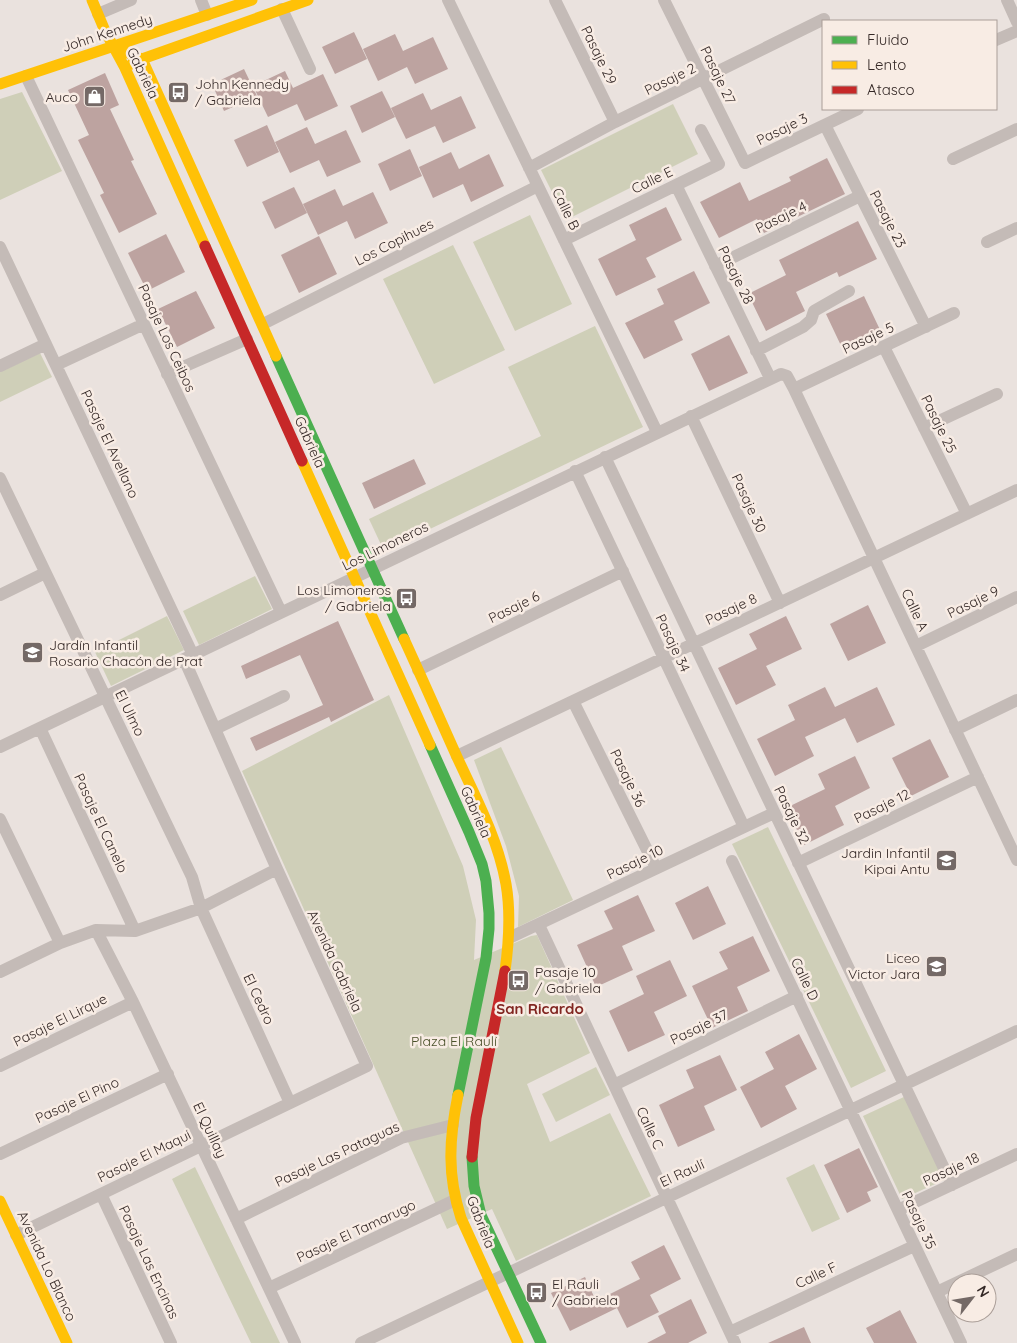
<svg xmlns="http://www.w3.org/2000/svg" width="1017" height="1343" font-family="Quicksand,sans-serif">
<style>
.green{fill:#cfcfb8}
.building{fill:#bda3a0}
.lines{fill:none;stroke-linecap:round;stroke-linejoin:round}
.street{stroke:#c4bbb7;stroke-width:12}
.fast{stroke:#4caf50;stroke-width:11}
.slow{stroke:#ffc107;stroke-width:11}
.jam{stroke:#c62828;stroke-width:11}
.labels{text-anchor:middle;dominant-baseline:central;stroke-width:5;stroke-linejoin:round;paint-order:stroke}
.street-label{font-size:14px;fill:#342826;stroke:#f8ece4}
.poi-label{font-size:14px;fill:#342826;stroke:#f8ece4;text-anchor:start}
.park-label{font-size:14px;fill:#4a512a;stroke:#f8ece4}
.neighbourhood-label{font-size:15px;font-weight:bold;fill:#812621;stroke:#f8ece4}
</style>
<rect width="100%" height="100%" fill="#eae2de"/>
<!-- green -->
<path class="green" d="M 22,92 L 62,171 L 0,200 L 0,99 Z
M 673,104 L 698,154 L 566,220 L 541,170 Z
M 530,215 L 572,304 L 515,331 L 473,242 Z
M 453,245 L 505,350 L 434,384 L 383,279 Z
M 595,326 L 643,427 L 384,551 L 369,519 L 541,436 L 508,367 Z
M 40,353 L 52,377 L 0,402 L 0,372 Z
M 255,576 L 272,609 L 199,645 L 183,611 Z
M 167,616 L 184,650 L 111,686 L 95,652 Z
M 389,695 L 463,866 L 476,920 L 474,960 L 531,936 L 537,935 L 590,1053 L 527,1084 L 550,1142 L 610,1113 L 651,1196 L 516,1261 L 492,1209 L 447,1229 L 242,771 Z
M 501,747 L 573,900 L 518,927 L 519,896 L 506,846 L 474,760 Z
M 768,827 L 886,1071 L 851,1088 L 732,844 Z
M 596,1067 L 610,1095 L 556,1122 L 542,1094 Z
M 906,1096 L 944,1180 L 902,1199 L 863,1116 Z
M 814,1164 L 840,1219 L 812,1232 L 786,1178 Z
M 195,1167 L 280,1343 L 251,1343 L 172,1179 Z"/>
<!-- building -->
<path class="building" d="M 354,32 L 367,59 L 335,74 L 322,47 Z
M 395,34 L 403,51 L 433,37 L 448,69 L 415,84 L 407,67 L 378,81 L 363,49 Z
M 244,69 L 257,96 L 224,111 L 212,84 Z
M 285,71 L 293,88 L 323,74 L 338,106 L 305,121 L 297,104 L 268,117 L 253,86 Z
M 105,73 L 119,105 L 110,109 L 134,160 L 131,161 L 157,214 L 119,233 L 100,195 L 104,193 L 78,140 L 89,135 L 68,90 Z
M 382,91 L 395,117 L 362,133 L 350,106 Z
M 423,93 L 431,110 L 461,96 L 476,128 L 443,143 L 435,126 L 406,139 L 391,108 Z
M 267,125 L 279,152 L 247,167 L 234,140 Z
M 307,127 L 315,144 L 346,130 L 361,162 L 327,177 L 319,160 L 290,173 L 275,142 Z
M 410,149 L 422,176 L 390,191 L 378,164 Z
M 451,152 L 459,169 L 489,154 L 504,186 L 471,202 L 463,184 L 433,198 L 419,167 Z
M 827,158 L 845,194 L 764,233 L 757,219 L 719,238 L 700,202 L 740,182 L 749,201 L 791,181 L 789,177 Z
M 294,187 L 307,213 L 275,229 L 262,202 Z
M 335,189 L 343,206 L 373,192 L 388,223 L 355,239 L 347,221 L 318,235 L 303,204 Z
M 666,207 L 682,240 L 646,258 L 656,277 L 616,296 L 598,259 L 636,240 L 629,225 Z
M 858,221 L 877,259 L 839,277 L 837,272 L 796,292 L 805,311 L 766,331 L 748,294 L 786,275 L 779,260 Z
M 166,234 L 185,272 L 147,291 L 128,253 Z
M 319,236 L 337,274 L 299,293 L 281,255 Z
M 694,271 L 710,303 L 674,321 L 683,340 L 644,359 L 625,323 L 664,304 L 657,289 Z
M 196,291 L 215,328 L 177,347 L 158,309 Z
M 864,296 L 882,334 L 844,352 L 826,314 Z
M 729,335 L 748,373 L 709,391 L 691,354 Z
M 414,459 L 426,484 L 374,509 L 362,483 Z
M 868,605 L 886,643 L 848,661 L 830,624 Z
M 786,616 L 802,649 L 766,666 L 776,685 L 736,705 L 718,668 L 757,649 L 749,634 Z
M 338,621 L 374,700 L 331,722 L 329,717 L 256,751 L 250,738 L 323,705 L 300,655 L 246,679 L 241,666 Z
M 825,687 L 835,707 L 877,687 L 895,725 L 857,743 L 845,718 L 805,737 L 814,756 L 775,776 L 757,739 L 795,720 L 788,705 Z
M 930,739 L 949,777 L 911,796 L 892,758 Z
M 855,756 L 870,788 L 835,806 L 844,825 L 804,845 L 786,808 L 825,789 L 818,774 Z
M 708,886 L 726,924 L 693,940 L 675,903 Z
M 638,895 L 655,931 L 622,946 L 633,970 L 596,987 L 577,945 L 613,929 L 604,911 Z
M 753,936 L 770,971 L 737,987 L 748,1011 L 712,1028 L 692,986 L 728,969 L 719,952 Z
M 670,960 L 687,996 L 654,1012 L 665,1035 L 628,1052 L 609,1011 L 644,994 L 636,976 Z
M 799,1034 L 817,1069 L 785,1086 L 797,1109 L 761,1128 L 740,1087 L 774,1069 L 765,1052 Z
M 720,1055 L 737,1090 L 704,1106 L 715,1130 L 678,1147 L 659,1105 L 694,1088 L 686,1070 Z
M 859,1148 L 878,1187 L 867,1192 L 871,1201 L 847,1213 L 824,1165 Z
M 664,1245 L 681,1279 L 650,1295 L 659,1312 L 627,1328 L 617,1308 L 570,1331 L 551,1293 L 585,1277 L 596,1301 L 640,1279 L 631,1262 Z
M 691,1299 L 707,1333 L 688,1343 L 647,1343 L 666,1333 L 658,1316 Z
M 900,1310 L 917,1343 L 874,1343 L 866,1328 Z
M 804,1327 L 811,1343 L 768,1343 Z"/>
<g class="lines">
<!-- street -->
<path class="street" d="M 201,0 L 207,15
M 448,0 L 657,432
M 555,0 L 615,122
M 664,0 L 745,163 L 858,109
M 1007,0 L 1017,22
M 282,9 L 310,69
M 98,14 L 131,0
M 996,40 L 1017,31
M 26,76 L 281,612
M 825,125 L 926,327
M 953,159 L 1017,129
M 529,168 L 615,122 L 824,19
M 676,185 L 770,378
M 564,240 L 719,164 L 701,130
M 987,242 L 1017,228
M 0,247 L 193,655
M 715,266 L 860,196
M 263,324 L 538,186
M 884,347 L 967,514
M 756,351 L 803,327 L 811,320 L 814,311 L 849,291
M 56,365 L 144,324
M 0,366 L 46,344
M 167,374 L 247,339
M 794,389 L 954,313
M 691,416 L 780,603
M 924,428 L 997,394
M 605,457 L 952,1185
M 575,471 L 744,827
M 0,478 L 192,877 L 201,908 L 290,1103
M 0,595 L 45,573
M 916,646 L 1017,597
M 418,670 L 623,571
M 573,701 L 656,868
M 40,728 L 135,931
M 215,729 L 284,696
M 955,730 L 1017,700
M 0,747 L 781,374 L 787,376 L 794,389 L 1017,860
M 457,756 L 1017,490
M 0,819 L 60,943
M 732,861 L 961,1343
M 798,863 L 978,777
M 539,925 L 735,1343
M 96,930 L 133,1002 L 295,1343
M 509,938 L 774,813
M 0,972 L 60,943 L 96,930 L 135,931 L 201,908 L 277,869
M 0,1066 L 133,1002
M 614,1085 L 797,996
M 0,1154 L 168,1074
M 101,1194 L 171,1343
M 898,1210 L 1017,1154
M 236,1219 L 401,1138 L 453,1125
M 16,1235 L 367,1066 L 277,869 L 184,659
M 269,1288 L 455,1200
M 937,1292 L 1017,1254
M 730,1332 L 914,1246
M 361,1343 L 1017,1031"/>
<!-- fast -->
<path class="fast" d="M 276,356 L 404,639
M 430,745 L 469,832 L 482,864 L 486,881 L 489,913 L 489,929 L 486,958 L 458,1095
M 472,1157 L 474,1186 L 481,1215 L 541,1343"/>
<!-- slow -->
<path class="slow" d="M 92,0 L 105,31 L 125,68 L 205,246
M 113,47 L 142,59 L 276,356
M 132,64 L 142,59 L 308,0
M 0,84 L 252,0
M 302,461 L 430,745
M 404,639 C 422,678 439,717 457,757 C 476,798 498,839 506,884 C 511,913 509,942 505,971
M 458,1095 C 449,1139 447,1175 461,1218 L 518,1343
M 0,1201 L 67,1343"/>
<!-- jam -->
<path class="jam" d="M 205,246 L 302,461
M 472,1157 L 476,1118 L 505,971"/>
</g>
<!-- icons -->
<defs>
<symbol id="bus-square" viewBox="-11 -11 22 22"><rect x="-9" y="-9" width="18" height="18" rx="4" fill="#746966" stroke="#f8ece4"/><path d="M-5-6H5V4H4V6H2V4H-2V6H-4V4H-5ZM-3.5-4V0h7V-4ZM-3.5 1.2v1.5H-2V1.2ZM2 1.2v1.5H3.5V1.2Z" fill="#fff"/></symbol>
<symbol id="shop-square" viewBox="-11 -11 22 22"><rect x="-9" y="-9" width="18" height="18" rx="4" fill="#746966" stroke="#f8ece4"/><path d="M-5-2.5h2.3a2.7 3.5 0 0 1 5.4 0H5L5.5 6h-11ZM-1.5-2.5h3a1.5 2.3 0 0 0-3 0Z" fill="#fff"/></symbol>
<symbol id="school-square" viewBox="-11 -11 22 22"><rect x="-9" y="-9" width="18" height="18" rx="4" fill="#746966" stroke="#f8ece4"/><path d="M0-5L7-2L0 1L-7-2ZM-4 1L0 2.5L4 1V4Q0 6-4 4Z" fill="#fff"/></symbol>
</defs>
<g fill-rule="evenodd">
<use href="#bus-square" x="166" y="80" width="25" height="25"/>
<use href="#shop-square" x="82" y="84" width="25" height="25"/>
<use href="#bus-square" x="394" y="586" width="25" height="25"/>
<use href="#school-square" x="20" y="640" width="25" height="25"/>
<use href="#school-square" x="934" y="848" width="25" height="25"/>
<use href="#school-square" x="924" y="954" width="25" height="25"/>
<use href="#bus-square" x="506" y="968" width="25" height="25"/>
<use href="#bus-square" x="524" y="1280" width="25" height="25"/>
</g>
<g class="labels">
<!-- street labels -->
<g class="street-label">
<text transform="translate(107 33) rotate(-18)">John Kennedy</text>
<text transform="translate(599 55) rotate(64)">Pasaje 29</text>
<text transform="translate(143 73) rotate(64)">Gabriela</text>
<text transform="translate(718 75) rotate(64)">Pasaje 27</text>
<text transform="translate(670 79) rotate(-26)">Pasaje 2</text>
<text transform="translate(782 129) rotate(-26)">Pasaje 3</text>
<text transform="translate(652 180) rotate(-26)">Calle E</text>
<text transform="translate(566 209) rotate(64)">Calle B</text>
<text transform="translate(781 217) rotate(-26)">Pasaje 4</text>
<text transform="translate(888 219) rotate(63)">Pasaje 23</text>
<text transform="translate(394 242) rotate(-27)">Los Copihues</text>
<text transform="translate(736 275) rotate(64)">Pasaje 28</text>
<text transform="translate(167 338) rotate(65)">Pasaje Los Ceibos</text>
<text transform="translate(868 338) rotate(-25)">Pasaje 5</text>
<text transform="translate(939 424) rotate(64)">Pasaje 25</text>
<text transform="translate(310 442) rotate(66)">Gabriela</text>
<text transform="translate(110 444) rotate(65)">Pasaje El Avellano</text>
<text transform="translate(749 503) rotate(65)">Pasaje 30</text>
<text transform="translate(385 546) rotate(-26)">Los Limoneros</text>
<text transform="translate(973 602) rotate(-26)">Pasaje 9</text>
<text transform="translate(514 607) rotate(-26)">Pasaje 6</text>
<text transform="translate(731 609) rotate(-25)">Pasaje 8</text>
<text transform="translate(915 610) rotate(65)">Calle A</text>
<text transform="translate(673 643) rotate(65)">Pasaje 34</text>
<text transform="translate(130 713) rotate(64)">El Ulmo</text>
<text transform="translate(628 778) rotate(64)">Pasaje 36</text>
<text transform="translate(882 806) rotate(-26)">Pasaje 12</text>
<text transform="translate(476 812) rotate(66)">Gabriela</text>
<text transform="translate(792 815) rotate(64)">Pasaje 32</text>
<text transform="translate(101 823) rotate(65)">Pasaje El Canelo</text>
<text transform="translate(635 862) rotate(-26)">Pasaje 10</text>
<text transform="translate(335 961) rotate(65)">Avenida Gabriela</text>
<text transform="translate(805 979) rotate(64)">Calle D</text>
<text transform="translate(259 999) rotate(65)">El Cedro</text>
<text transform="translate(60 1020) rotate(-26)">Pasaje El Lirque</text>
<text transform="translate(699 1027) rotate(-26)">Pasaje 37</text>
<text transform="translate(77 1100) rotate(-25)">Pasaje El Pino</text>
<text transform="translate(650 1128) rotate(65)">Calle C</text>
<text transform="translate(210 1130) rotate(65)">El Quillay</text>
<text transform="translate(337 1154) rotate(-25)">Pasaje Las Pataguas</text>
<text transform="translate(144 1156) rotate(-26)">Pasaje El Maqui</text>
<text transform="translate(951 1169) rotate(-25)">Pasaje 18</text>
<text transform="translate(682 1173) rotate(-25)">El Raulí</text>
<text transform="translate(919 1220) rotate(65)">Pasaje 35</text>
<text transform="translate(481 1222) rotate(69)">Gabriela</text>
<text transform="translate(356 1231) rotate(-25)">Pasaje El Tamarugo</text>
<text transform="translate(149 1262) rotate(65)">Pasaje Las Encinas</text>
<text transform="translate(47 1266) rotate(65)">Avenida Lo Blanco</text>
<text transform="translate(816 1275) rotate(-25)">Calle F</text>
</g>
<!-- poi labels -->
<g class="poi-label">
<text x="195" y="84">John Kennedy<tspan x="195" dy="16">/ Gabriela</tspan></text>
<text x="78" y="97" text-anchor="end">Auco</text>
<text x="391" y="590" text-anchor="end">Los Limoneros<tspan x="391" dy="16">/ Gabriela</tspan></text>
<text x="49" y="645">Jardín Infantil<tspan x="49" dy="16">Rosario Chacón de Prat</tspan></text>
<text x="930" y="853" text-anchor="end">Jardin Infantil<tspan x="930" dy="16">Kipai Antu</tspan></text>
<text x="920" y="958" text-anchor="end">Liceo<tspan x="920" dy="16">Victor Jara</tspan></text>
<text x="535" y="972">Pasaje 10<tspan x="535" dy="16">/ Gabriela</tspan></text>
<text x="552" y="1284">El Rauli<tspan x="552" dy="16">/ Gabriela</tspan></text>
</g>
<!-- park labels -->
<g class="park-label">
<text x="454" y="1041">Plaza El Raulí</text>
</g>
<!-- neighbourhood labels -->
<g class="neighbourhood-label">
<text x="540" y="1008">San Ricardo</text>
</g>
</g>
<!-- legend -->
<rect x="822" y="20" width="175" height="90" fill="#f8ece4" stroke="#aa9e98"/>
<rect x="832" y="36" width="25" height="8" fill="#4caf50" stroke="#aa9e98"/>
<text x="867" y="45" font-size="15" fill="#342826">Fluido</text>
<rect x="832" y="61" width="25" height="8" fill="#ffc107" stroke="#aa9e98"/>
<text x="867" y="70" font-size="15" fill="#342826">Lento</text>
<rect x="832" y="86" width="25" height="8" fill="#c62828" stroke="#aa9e98"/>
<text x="867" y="95" font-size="15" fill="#342826">Atasco</text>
<!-- north arrow -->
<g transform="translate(972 1298) rotate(59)"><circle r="24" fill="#f8ece4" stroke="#aa9e98"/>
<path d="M0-4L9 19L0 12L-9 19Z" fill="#746966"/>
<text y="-8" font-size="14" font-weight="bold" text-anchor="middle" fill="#342826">N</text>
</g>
</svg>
